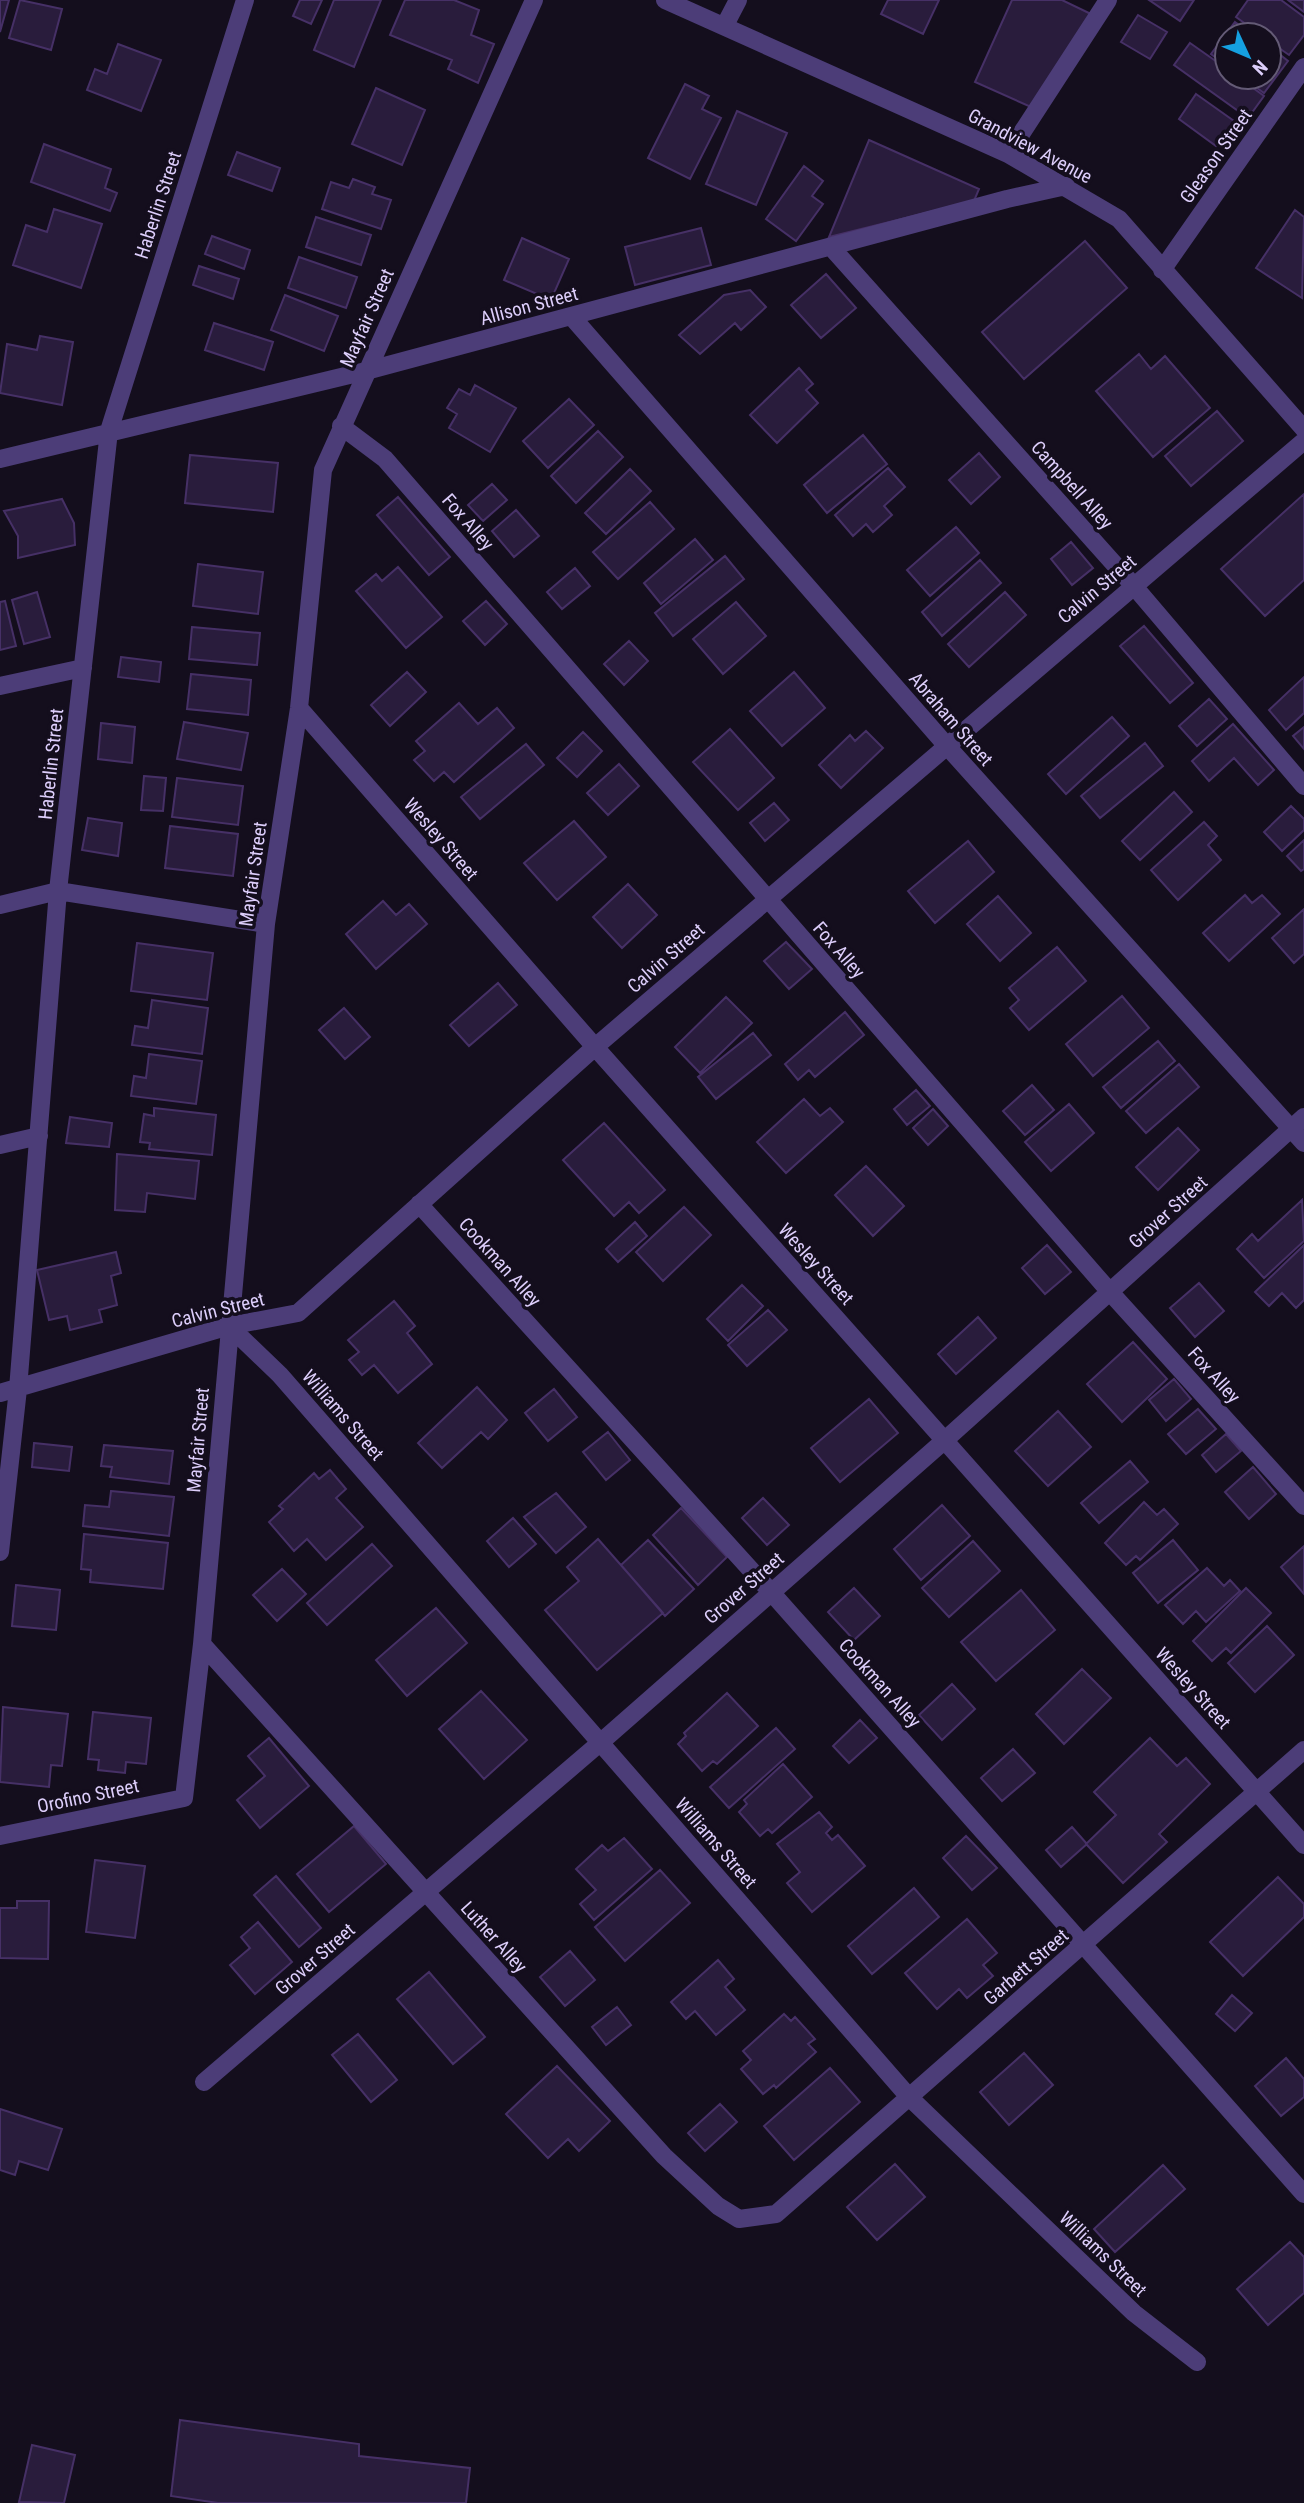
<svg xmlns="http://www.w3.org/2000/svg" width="1304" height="2503" font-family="'Roboto Condensed',sans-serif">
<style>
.building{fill:#291c3c;stroke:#463066;stroke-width:2}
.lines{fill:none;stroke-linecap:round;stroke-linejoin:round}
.minor{stroke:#4c3d78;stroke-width:18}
.labels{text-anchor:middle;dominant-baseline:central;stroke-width:7;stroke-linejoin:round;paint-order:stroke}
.street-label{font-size:19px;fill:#ddcefb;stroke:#140e1d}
</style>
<rect width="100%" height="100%" fill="#140e1d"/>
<!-- building -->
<path class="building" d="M 0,0 L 9,0 L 0,32 Z
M 20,0 L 62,9 L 51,50 L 9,38 Z
M 300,0 L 322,0 L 311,24 L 293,16 Z
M 334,0 L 381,0 L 354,67 L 314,50 Z
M 405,0 L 454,0 L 479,10 L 471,35 L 494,44 L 478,83 L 448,69 L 452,60 L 390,35 Z
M 888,0 L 939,0 L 923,34 L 881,14 Z
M 1012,0 L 1062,0 L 1093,15 L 1031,107 L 975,82 Z
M 1149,0 L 1194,0 L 1180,21 Z
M 1248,0 L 1281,0 L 1304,17 L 1304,35 L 1289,55 L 1269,41 L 1269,35 L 1261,35 L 1236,17 Z
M 1288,0 L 1304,0 L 1304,12 Z
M 1138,15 L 1167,32 L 1150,59 L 1121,42 Z
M 1235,22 L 1253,35 L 1227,35 L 1227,66 L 1211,54 Z
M 1190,43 L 1227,69 L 1227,77 L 1238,77 L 1264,96 L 1248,118 L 1174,65 Z
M 118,44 L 161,60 L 141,111 L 87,90 L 95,69 L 107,74 Z
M 1269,46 L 1288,61 L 1264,93 L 1242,77 L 1269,77 Z
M 685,84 L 709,96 L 702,109 L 721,118 L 690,179 L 648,158 Z
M 376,88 L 425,110 L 402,165 L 352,144 Z
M 1196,94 L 1234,121 L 1216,146 L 1179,119 Z
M 737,111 L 787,133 L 756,205 L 706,184 Z
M 869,140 L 979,189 L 974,201 L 829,237 Z
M 44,144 L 111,169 L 105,188 L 117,193 L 110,211 L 31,182 Z
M 237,152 L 280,168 L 272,191 L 228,175 Z
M 804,166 L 823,181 L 812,196 L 823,204 L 796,241 L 766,219 Z
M 353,179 L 375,187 L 372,194 L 391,200 L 381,229 L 322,209 L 331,182 L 349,188 Z
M 54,209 L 102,224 L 81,288 L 13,265 L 26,225 L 47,232 Z
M 1295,210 L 1304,217 L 1302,298 L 1256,268 Z
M 316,217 L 371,235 L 361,265 L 306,247 Z
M 701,228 L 711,265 L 635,285 L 625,247 Z
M 212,236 L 250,250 L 244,269 L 205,254 Z
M 522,238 L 569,259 L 551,300 L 504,280 Z
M 1085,241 L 1127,288 L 1024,379 L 982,332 Z
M 299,257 L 357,277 L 346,308 L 288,288 Z
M 199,266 L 239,279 L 233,299 L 193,285 Z
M 826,274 L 856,308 L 821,338 L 791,305 Z
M 750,290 L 766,307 L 741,330 L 735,323 L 700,354 L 679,335 L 724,295 Z
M 285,295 L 338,316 L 324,351 L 271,330 Z
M 214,323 L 273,342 L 264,370 L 205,350 Z
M 40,336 L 73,342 L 62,405 L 0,393 L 7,344 L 37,350 Z
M 1139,354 L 1151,369 L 1165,356 L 1210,408 L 1153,457 L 1096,391 Z
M 799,368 L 813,384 L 806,390 L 818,403 L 777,443 L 750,415 Z
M 475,385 L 516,408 L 490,452 L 449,428 L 457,414 L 447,408 L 459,389 L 470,395 Z
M 569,399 L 594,425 L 548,468 L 523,441 Z
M 1217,411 L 1243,441 L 1191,486 L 1165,456 Z
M 598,431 L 623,457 L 576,503 L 551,476 Z
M 863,435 L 887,464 L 827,513 L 804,485 Z
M 979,453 L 1000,477 L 971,504 L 949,480 Z
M 190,455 L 278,463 L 273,512 L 185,503 Z
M 888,468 L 905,487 L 884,506 L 892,515 L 873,532 L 866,524 L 853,536 L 835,515 Z
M 630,469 L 651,491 L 606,534 L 585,513 Z
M 492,484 L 507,500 L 483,521 L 468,505 Z
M 1304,494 L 1304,580 L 1265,616 L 1221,569 Z
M 398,497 L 450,557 L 429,575 L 377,515 Z
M 62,499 L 74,523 L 75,545 L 18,558 L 18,536 L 4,511 Z
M 650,502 L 674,529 L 618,579 L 593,552 Z
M 516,510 L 539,536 L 514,557 L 492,531 Z
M 956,527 L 979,553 L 930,596 L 907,570 Z
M 695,539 L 713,560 L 661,604 L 644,583 Z
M 1071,542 L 1093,568 L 1072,585 L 1051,559 Z
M 725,556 L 744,579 L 673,636 L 655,613 Z
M 980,560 L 1001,583 L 942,636 L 922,612 Z
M 198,564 L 263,572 L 258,614 L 193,606 Z
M 398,567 L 442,617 L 406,648 L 356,591 L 376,574 L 382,581 Z
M 575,568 L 590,586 L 562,609 L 547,592 Z
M 37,592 L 50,637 L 24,644 L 12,600 Z
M 1005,592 L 1026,615 L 969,667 L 948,644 Z
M 5,601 L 16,646 L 0,650 L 0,602 Z
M 486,601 L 507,624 L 485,645 L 463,621 Z
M 736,602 L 766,636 L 723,674 L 693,639 Z
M 1144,626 L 1193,683 L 1170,703 L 1120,646 Z
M 192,627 L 260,633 L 257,665 L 189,659 Z
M 629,641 L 648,661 L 624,685 L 604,664 Z
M 121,657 L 161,662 L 159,682 L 118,677 Z
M 407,672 L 426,692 L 390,726 L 371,705 Z
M 794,672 L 825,708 L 782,746 L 750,711 Z
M 191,674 L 251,680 L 248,715 L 187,709 Z
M 1304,677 L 1304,713 L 1286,730 L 1269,710 Z
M 1209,699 L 1227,719 L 1197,746 L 1179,726 Z
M 459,703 L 478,724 L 497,708 L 514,728 L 454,782 L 444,772 L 434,781 L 414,760 L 425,751 L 416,741 Z
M 1112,717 L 1129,736 L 1066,794 L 1048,774 Z
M 184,722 L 248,733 L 241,770 L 177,759 Z
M 101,723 L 135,727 L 132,763 L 98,759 Z
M 1233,724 L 1274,770 L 1258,785 L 1234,758 L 1209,781 L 1192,761 Z
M 1304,727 L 1304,749 L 1293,736 Z
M 730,729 L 774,778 L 738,810 L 693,762 Z
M 866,731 L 883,748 L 841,788 L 819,765 L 850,735 L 855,741 Z
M 583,732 L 602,751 L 577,777 L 557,758 Z
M 1145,743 L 1163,766 L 1100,818 L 1081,796 Z
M 526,744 L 544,765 L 480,819 L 461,797 Z
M 619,764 L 639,786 L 608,815 L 587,793 Z
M 144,776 L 166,778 L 163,811 L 141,810 Z
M 177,778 L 243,786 L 238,825 L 172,817 Z
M 1174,792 L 1192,812 L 1140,860 L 1122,841 Z
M 774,803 L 789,820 L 765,841 L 750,823 Z
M 1291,806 L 1304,819 L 1304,830 L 1282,851 L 1264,832 Z
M 88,818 L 122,823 L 118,856 L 82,850 Z
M 574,821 L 606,857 L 557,900 L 524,863 Z
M 1204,822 L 1217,836 L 1208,845 L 1221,860 L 1178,900 L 1151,870 Z
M 170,826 L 238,834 L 233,876 L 165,868 Z
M 1304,840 L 1304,869 L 1301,871 L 1287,856 Z
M 968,841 L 994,872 L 935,923 L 908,891 Z
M 628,884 L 657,915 L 622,948 L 593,917 Z
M 1245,895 L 1252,903 L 1262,895 L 1280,914 L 1229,961 L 1203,933 Z
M 998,896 L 1031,933 L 1000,961 L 967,924 Z
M 383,901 L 396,915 L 409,904 L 427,924 L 376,969 L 346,934 Z
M 1304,909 L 1304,954 L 1294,963 L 1272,938 Z
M 786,942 L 812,969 L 789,989 L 764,961 Z
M 137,943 L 213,953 L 207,1000 L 131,991 Z
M 1057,947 L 1086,981 L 1029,1030 L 1010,1008 L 1019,1000 L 1009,988 Z
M 498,983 L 517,1005 L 469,1046 L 450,1025 Z
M 1122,996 L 1149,1028 L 1093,1076 L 1066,1044 Z
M 726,997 L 752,1023 L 700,1073 L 675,1047 Z
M 152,1000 L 208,1008 L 202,1054 L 132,1045 L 135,1026 L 148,1028 Z
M 344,1008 L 370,1037 L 345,1059 L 319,1030 Z
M 845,1012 L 864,1035 L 815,1077 L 809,1070 L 798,1080 L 785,1064 Z
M 753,1033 L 771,1055 L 716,1099 L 698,1077 Z
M 1158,1041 L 1175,1061 L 1121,1108 L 1103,1087 Z
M 149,1054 L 202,1061 L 196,1104 L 131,1096 L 134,1076 L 146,1078 Z
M 1179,1064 L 1199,1087 L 1146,1133 L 1126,1111 Z
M 1032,1085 L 1054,1110 L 1025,1135 L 1003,1111 Z
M 916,1090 L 930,1106 L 907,1125 L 894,1109 Z
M 804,1099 L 820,1116 L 830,1108 L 843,1122 L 786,1173 L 757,1142 Z
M 1069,1104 L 1094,1133 L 1051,1171 L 1025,1142 Z
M 154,1108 L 216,1115 L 212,1155 L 149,1149 L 150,1143 L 140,1142 L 144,1114 L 154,1116 Z
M 933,1109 L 948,1126 L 928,1145 L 913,1128 Z
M 70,1117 L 112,1123 L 109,1147 L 66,1143 Z
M 604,1123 L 665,1190 L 639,1213 L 629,1202 L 614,1216 L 563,1160 Z
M 1178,1128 L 1199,1150 L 1158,1190 L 1136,1167 Z
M 117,1154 L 199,1161 L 195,1199 L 147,1193 L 145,1212 L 115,1210 Z
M 866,1166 L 904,1206 L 873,1236 L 835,1195 Z
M 1302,1200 L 1304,1241 L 1264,1278 L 1237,1249 L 1252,1234 L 1258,1241 Z
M 684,1207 L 711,1235 L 663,1281 L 636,1252 Z
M 635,1222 L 647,1236 L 618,1262 L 606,1249 Z
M 1047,1245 L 1071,1272 L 1045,1294 L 1022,1268 Z
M 1304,1245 L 1304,1300 L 1296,1308 L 1282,1293 L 1269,1306 L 1255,1292 Z
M 116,1252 L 121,1273 L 111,1276 L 117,1305 L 99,1310 L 102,1322 L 70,1330 L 67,1316 L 49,1320 L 37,1270 Z
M 1199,1283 L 1224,1311 L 1195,1337 L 1170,1308 Z
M 742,1285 L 763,1306 L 728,1341 L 707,1319 Z
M 394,1301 L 415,1326 L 407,1333 L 432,1364 L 398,1393 L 374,1365 L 362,1375 L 349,1360 L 359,1352 L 348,1340 Z
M 768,1310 L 787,1330 L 747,1366 L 728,1345 Z
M 978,1317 L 996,1338 L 956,1374 L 938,1354 Z
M 1133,1342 L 1167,1379 L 1122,1422 L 1087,1384 Z
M 1174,1379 L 1191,1399 L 1166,1421 L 1149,1400 Z
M 477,1387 L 507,1420 L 488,1439 L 481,1432 L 442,1468 L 418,1443 Z
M 554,1389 L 577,1417 L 548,1441 L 525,1413 Z
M 869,1399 L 898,1433 L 840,1482 L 811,1448 Z
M 1198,1409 L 1216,1429 L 1186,1454 L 1168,1434 Z
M 1058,1411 L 1091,1447 L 1048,1486 L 1015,1451 Z
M 608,1432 L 630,1460 L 606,1480 L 583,1452 Z
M 1226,1434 L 1241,1451 L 1216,1472 L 1202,1455 Z
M 34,1443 L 72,1447 L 69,1471 L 32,1467 Z
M 104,1445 L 173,1451 L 169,1484 L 110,1477 L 112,1467 L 101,1466 Z
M 1130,1461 L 1148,1482 L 1099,1523 L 1081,1503 Z
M 1253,1467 L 1276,1494 L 1249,1519 L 1225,1492 Z
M 330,1470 L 346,1489 L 336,1498 L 363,1527 L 326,1560 L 307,1539 L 294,1551 L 269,1522 L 283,1509 L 279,1506 L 314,1473 L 319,1479 Z
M 111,1491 L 174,1497 L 169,1536 L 83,1526 L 85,1505 L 109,1507 Z
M 556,1493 L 586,1527 L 556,1553 L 524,1517 Z
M 763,1498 L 789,1525 L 767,1545 L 742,1518 Z
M 1144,1502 L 1157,1515 L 1164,1509 L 1178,1524 L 1140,1560 L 1136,1556 L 1126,1565 L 1105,1543 Z
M 942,1505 L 970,1536 L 921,1580 L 894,1549 Z
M 681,1508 L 727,1557 L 698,1585 L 653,1535 Z
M 513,1518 L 536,1544 L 509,1567 L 487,1541 Z
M 84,1534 L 168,1543 L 163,1589 L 90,1582 L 91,1570 L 81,1569 Z
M 598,1539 L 663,1613 L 597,1670 L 545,1610 L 579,1581 L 567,1567 Z
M 648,1540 L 694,1589 L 665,1616 L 621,1565 Z
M 1173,1540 L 1198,1570 L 1158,1603 L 1133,1573 Z
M 973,1541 L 1000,1571 L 949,1617 L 922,1588 Z
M 372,1544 L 392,1566 L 327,1625 L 307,1603 Z
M 1304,1546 L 1304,1594 L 1281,1567 Z
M 1207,1568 L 1224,1586 L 1230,1580 L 1240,1591 L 1206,1622 L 1196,1611 L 1183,1624 L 1165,1605 Z
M 282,1569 L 306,1594 L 277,1621 L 253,1595 Z
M 16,1585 L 60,1590 L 56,1630 L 12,1626 Z
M 854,1588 L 880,1616 L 854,1640 L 828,1612 Z
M 1246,1588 L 1271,1613 L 1231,1653 L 1226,1648 L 1212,1661 L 1193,1641 Z
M 1021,1590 L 1055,1630 L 996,1681 L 961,1642 Z
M 436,1608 L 467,1643 L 407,1696 L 376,1660 Z
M 1267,1626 L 1294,1655 L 1255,1692 L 1228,1663 Z
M 1082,1669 L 1111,1698 L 1064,1744 L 1036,1714 Z
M 952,1684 L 975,1709 L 942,1740 L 919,1715 Z
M 481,1691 L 527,1740 L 484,1779 L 439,1729 Z
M 727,1693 L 758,1726 L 717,1764 L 713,1761 L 702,1771 L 678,1744 L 686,1736 L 684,1733 Z
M 3,1707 L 68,1714 L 62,1766 L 51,1765 L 49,1787 L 0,1782 Z
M 93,1712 L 151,1718 L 146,1764 L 126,1762 L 125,1773 L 98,1770 L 99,1760 L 88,1759 Z
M 860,1720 L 877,1738 L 849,1763 L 833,1746 Z
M 776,1728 L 795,1749 L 729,1808 L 710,1787 Z
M 269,1738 L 309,1786 L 260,1828 L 237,1800 L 265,1776 L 248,1756 Z
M 1150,1738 L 1177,1766 L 1186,1758 L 1210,1784 L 1159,1834 L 1167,1842 L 1123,1883 L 1086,1844 L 1116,1815 L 1094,1792 Z
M 1013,1749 L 1035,1773 L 1002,1801 L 981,1778 Z
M 783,1764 L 812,1797 L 772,1833 L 768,1829 L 760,1836 L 739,1812 L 747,1804 L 744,1800 Z
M 819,1812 L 832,1827 L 826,1833 L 832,1840 L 838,1835 L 865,1866 L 812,1912 L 787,1883 L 800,1872 L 777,1844 Z
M 354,1826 L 386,1864 L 329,1912 L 297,1874 Z
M 1072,1827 L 1087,1844 L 1061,1867 L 1046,1850 Z
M 966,1836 L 997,1868 L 972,1890 L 943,1858 Z
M 624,1838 L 652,1869 L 594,1920 L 580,1904 L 596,1890 L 576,1869 L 602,1845 L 608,1851 Z
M 95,1860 L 145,1866 L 135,1938 L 86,1932 Z
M 660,1870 L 690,1903 L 625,1961 L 595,1927 Z
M 276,1876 L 321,1928 L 299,1947 L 254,1895 Z
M 1278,1877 L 1304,1904 L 1304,1917 L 1243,1976 L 1210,1942 Z
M 914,1888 L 939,1917 L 872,1974 L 848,1946 Z
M 17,1901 L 49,1901 L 48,1959 L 0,1958 L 0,1908 L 17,1908 Z
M 967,1919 L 997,1953 L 983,1965 L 993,1976 L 967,1998 L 959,1989 L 937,2009 L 905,1973 Z
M 258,1922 L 292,1962 L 255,1994 L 230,1965 L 250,1948 L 241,1937 Z
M 570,1951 L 595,1980 L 565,2006 L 540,1977 Z
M 718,1960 L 734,1979 L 725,1987 L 745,2010 L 716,2035 L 695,2011 L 686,2019 L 671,2002 Z
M 429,1972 L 485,2037 L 453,2064 L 397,1999 Z
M 1232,1995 L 1252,2013 L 1235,2031 L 1216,2014 Z
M 617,2007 L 631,2025 L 606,2045 L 592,2027 Z
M 784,2014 L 791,2021 L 795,2017 L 815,2039 L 808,2044 L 816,2052 L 776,2088 L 774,2085 L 763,2094 L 741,2069 L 751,2060 L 743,2051 Z
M 358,2034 L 397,2080 L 371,2102 L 332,2055 Z
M 1024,2053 L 1053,2085 L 1009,2125 L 980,2092 Z
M 1286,2058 L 1304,2079 L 1304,2097 L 1281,2116 L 1255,2086 Z
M 557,2066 L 610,2121 L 579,2151 L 568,2139 L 548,2158 L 506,2114 Z
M 830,2068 L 860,2102 L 794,2160 L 764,2126 Z
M 720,2104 L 737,2122 L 705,2151 L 688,2133 Z
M 0,2109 L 62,2129 L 48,2170 L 19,2161 L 15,2175 L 0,2170 Z
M 895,2164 L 925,2197 L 877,2240 L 847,2207 Z
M 1163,2165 L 1185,2189 L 1115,2252 L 1094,2229 Z
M 1290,2242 L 1304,2257 L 1304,2293 L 1268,2325 L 1237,2289 Z
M 180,2420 L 359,2444 L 359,2456 L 470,2468 L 466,2503 L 218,2503 L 171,2496 Z
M 32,2445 L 75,2455 L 64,2503 L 19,2502 Z"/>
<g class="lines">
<!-- minor -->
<path class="minor" d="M 665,0 L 1008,154 L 1119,219 L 1304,429
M 725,25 L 738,0
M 1008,154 L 1108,0
M 831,247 L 1133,585 L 1304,786
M 1162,270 L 1304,67
M 572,317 L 946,745 L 1304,1143
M 341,426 L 385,459 L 1110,1292 L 1304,1506
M 0,459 L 366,371 L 1007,199 L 1066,186
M 0,686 L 83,668
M 299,708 L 595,1047 L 1304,1845
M 0,905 L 58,891 L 266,924
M 0,1145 L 39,1136
M 419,1204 L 771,1592 L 1304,2194
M 229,1326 L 280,1375 L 909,2097 L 1134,2313 L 1197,2362
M 0,1393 L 229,1326 L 298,1313 L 595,1047 L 1304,441
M 0,1552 L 18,1389 L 58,891 L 109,431 L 245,0
M 202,1644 L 664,2156 L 718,2206 L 739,2219 L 776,2214 L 1304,1750
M 0,1836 L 184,1798 L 202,1644 L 266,924 L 299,708 L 323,470 L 534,0
M 204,2082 L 601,1742 L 945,1440 L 1304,1117"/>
</g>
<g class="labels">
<!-- street labels -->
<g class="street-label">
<text transform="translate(1030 146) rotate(28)">Grandview Avenue</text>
<text transform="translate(1216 156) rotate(-55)">Gleason Street</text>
<text transform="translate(158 205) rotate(-72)">Haberlin Street</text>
<text transform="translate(529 306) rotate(-15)">Allison Street</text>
<text transform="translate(367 318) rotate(-66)">Mayfair Street</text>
<text transform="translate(1072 485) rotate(48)">Campbell Alley</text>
<text transform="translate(468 522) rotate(49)">Fox Alley</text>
<text transform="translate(1097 589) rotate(-40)">Calvin Street</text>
<text transform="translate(951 719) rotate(49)">Abraham Street</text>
<text transform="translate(51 764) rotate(-84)">Haberlin Street</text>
<text transform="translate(441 839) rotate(49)">Wesley Street</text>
<text transform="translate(253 874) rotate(-82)">Mayfair Street</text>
<text transform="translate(839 950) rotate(49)">Fox Alley</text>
<text transform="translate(666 958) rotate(-41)">Calvin Street</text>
<text transform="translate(1168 1212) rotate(-42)">Grover Street</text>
<text transform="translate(500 1262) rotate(48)">Cookman Alley</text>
<text transform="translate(816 1264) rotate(48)">Wesley Street</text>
<text transform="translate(218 1310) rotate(-14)">Calvin Street</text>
<text transform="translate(1214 1375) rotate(48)">Fox Alley</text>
<text transform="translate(343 1415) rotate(49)">Williams Street</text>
<text transform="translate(198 1440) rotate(-85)">Mayfair Street</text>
<text transform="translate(744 1588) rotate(-41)">Grover Street</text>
<text transform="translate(880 1683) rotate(48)">Cookman Alley</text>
<text transform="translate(1193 1688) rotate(48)">Wesley Street</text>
<text transform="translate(88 1796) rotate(-12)">Orofino Street</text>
<text transform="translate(716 1843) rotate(49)">Williams Street</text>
<text transform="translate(494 1937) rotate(48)">Luther Alley</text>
<text transform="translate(315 1959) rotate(-41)">Grover Street</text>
<text transform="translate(1026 1967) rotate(-41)">Garbett Street</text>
<text transform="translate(1103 2254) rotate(44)">Williams Street</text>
</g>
</g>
<!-- north arrow -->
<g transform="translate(1248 56) rotate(134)"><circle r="33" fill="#140e1d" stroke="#645b76" stroke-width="2"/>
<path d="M0-5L12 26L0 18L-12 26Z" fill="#15a0e0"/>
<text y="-10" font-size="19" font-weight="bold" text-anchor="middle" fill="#ddcefb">N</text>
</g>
</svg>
